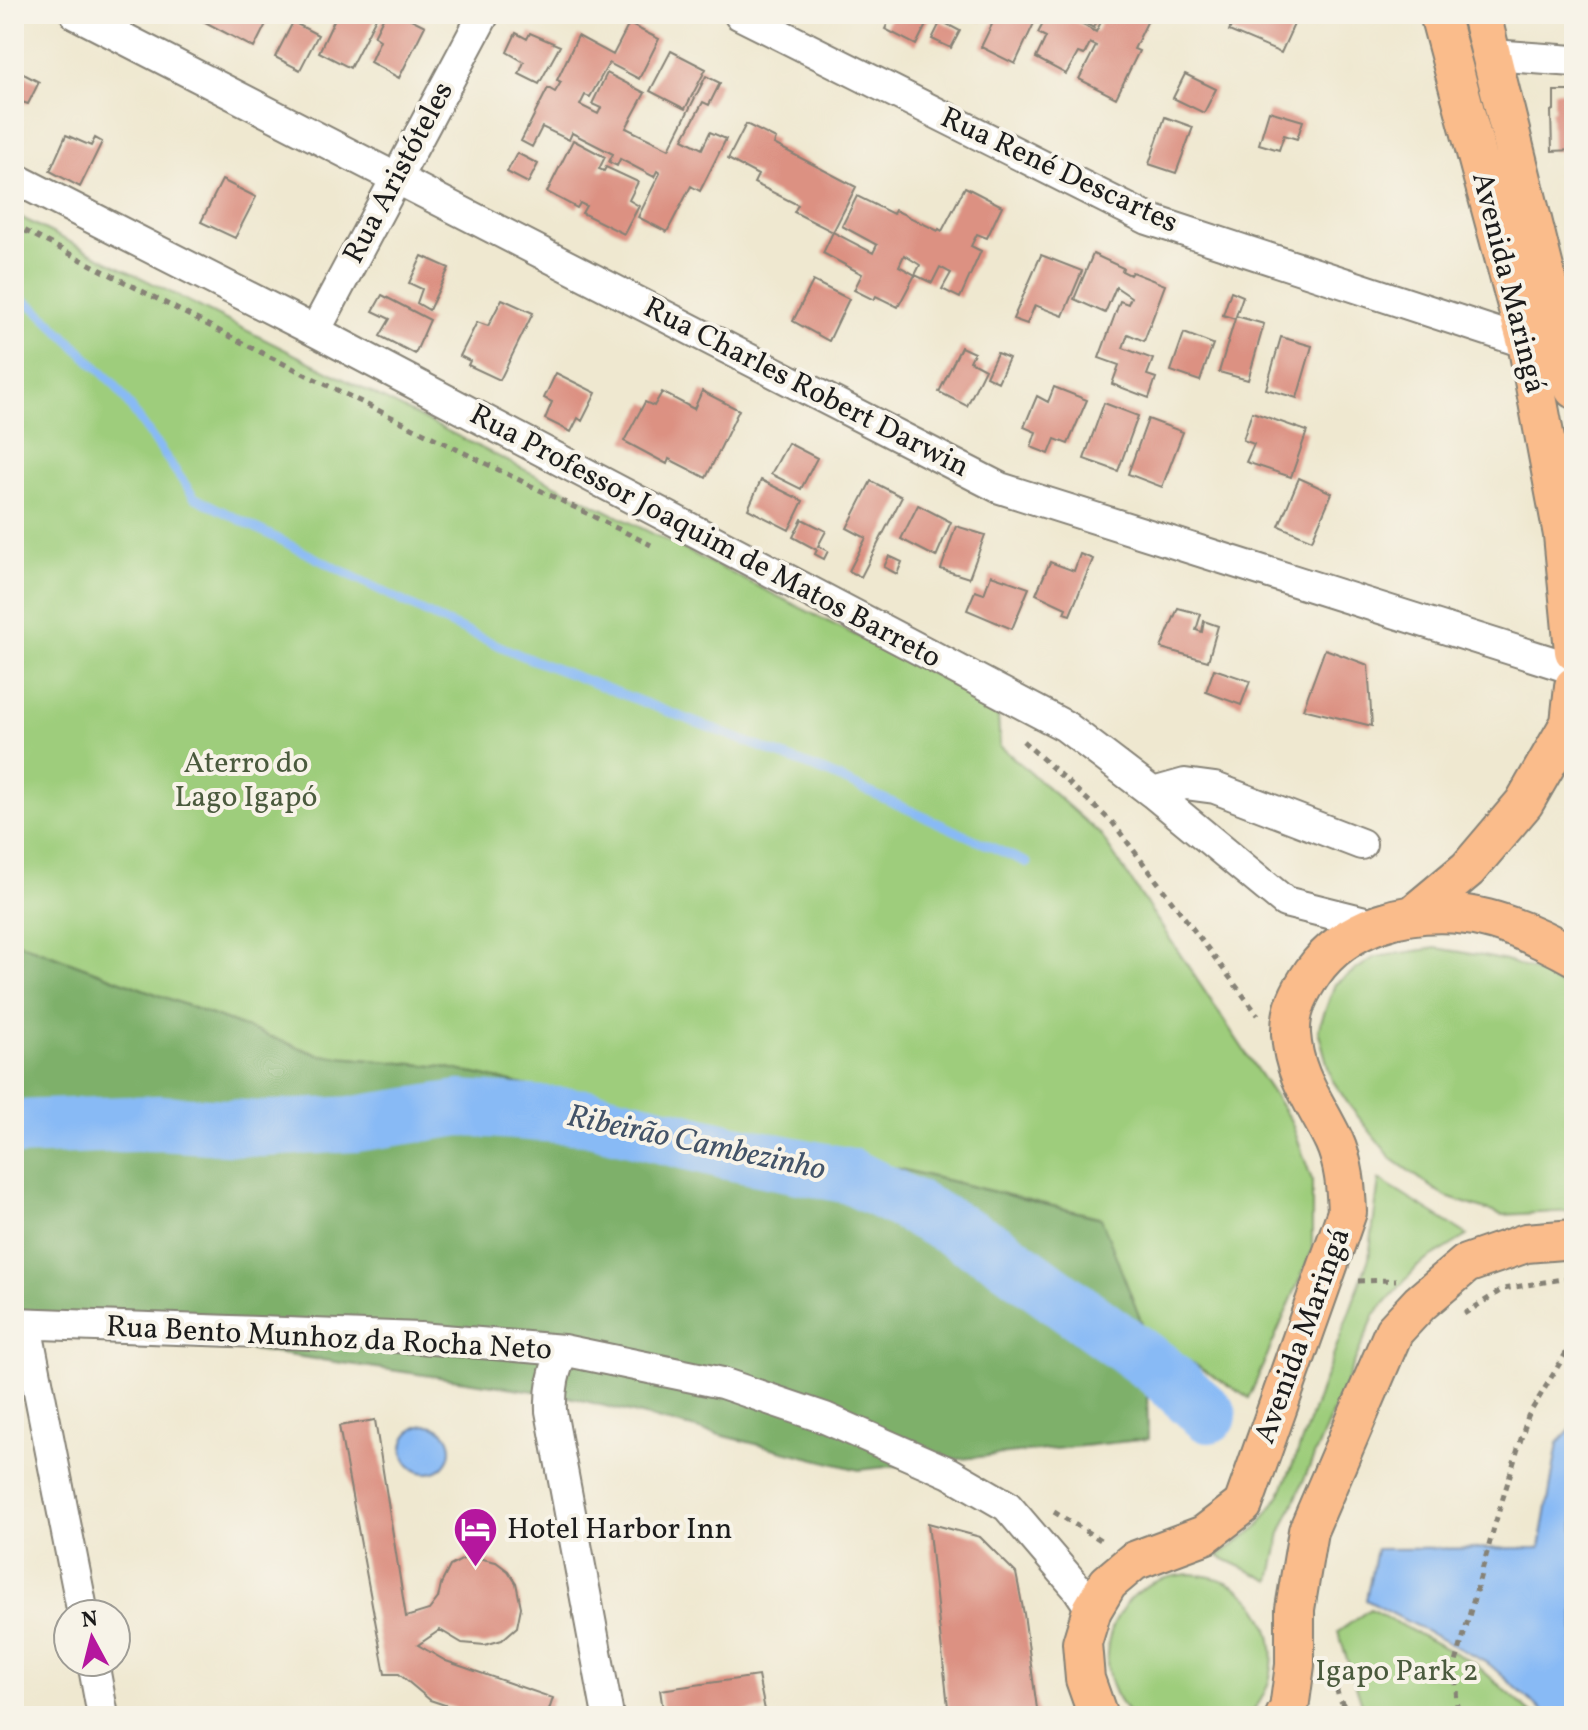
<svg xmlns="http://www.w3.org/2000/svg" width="1588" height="1730" font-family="Vollkorn,serif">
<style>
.green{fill:#9ecd7b;stroke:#5d744c;stroke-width:2}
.forest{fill:#7eb06b;stroke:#4d6644;stroke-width:2}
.water{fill:#88baf5;stroke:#526b88;stroke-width:2}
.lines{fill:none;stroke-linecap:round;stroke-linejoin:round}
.stream{stroke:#88baf5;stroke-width:9}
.river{stroke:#88baf5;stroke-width:56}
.building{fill:#dc9182}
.minor-casing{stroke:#868276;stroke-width:34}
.major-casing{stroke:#868276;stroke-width:42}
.path{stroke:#868276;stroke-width:5;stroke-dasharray:6 6;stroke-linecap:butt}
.minor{stroke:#fff;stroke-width:30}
.major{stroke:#fabc8b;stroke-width:38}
.labels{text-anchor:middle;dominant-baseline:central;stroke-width:8;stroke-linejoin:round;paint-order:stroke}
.street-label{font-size:30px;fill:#1c1c1c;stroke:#f7f3e8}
.park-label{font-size:30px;fill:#4a5a3d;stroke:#f7f3e8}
.poi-label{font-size:30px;fill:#1c1c1c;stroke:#f7f3e8;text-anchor:start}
.water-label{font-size:32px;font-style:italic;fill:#425368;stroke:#f7f3e8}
</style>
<rect width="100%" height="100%" fill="#f7f3e8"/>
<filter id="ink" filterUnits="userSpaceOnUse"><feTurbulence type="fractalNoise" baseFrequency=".0125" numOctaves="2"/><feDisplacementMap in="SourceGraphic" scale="16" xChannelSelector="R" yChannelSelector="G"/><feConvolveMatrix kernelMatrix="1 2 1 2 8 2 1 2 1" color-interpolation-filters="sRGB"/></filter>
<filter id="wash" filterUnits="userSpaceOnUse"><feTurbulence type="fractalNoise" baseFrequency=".006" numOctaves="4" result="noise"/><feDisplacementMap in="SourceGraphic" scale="32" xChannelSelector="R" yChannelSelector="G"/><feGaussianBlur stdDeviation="1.8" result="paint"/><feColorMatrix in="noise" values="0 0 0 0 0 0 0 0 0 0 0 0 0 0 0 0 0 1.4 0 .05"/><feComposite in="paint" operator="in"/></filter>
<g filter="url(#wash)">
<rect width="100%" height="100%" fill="#efe8d0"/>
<!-- green -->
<path class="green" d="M 14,214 L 955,685 L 998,717 L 1000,746 L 1100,834 L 1291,1121 L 1312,1180 L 1312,1251 L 1249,1398 L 1146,1334 L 1100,1217 L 904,1170 L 444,1067 L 319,1055 L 14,941 Z
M 1436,948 C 1491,957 1528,960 1574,995 L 1574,1211 L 1502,1215 L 1446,1197 L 1392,1159 L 1349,1105 L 1331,1078 L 1318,1030 L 1335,984 L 1375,957 Z
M 1379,1180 L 1468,1235 L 1419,1265 L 1375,1314 L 1281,1533 L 1271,1581 L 1218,1556 L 1258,1527 L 1280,1494 L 1296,1457 L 1369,1258 Z
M 1192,1574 C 1209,1576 1225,1579 1239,1589 C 1280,1619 1284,1681 1248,1716 L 1132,1716 C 1093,1680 1101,1615 1145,1587 C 1159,1578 1175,1575 1192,1574 Z
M 1370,1609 L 1474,1663 L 1535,1716 L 1366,1716 L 1338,1632 Z"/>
<!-- forest -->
<path class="forest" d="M 14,941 L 319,1055 L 444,1067 L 904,1170 L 1101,1218 L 1146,1334 L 1148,1439 L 859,1470 L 561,1395 L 14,1315 Z"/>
<!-- water -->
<path class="water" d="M403 1449a24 24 0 1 1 48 0a24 24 0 1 1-48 0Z
M 1574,1426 L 1574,1716 L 1548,1716 L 1489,1664 L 1366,1600 L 1376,1549 L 1540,1548 L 1558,1443 Z"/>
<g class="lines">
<!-- stream -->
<path class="stream" d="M 14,293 L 39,311 L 115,385 L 194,497 L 436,618 L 525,657 L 825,772 L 1027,863"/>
<!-- river -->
<path class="river" d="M 14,1128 L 159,1123 L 261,1129 L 355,1124 L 460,1108 L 587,1117 L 729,1152 L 850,1176 L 913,1207 L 998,1253 L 1158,1369 L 1209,1415"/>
</g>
<g id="blocks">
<!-- building -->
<path class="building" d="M 190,14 L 271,14 L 254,48 Z
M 337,14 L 345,17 L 346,14 L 378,14 L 350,68 L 319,52 Z
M 385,14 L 401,14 L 425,26 L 399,78 L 370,62 L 380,40 L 374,36 Z
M 892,14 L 944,14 L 941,21 L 960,31 L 951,48 L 932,39 L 940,23 L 930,17 L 916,45 L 885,29 Z
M 966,14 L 985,14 L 981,22 Z
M 997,14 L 1027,14 L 1036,19 L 1015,64 L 981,47 Z
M 1048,14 L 1061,14 L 1096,32 L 1105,14 L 1151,14 L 1134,49 L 1139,51 L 1116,98 L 1079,79 L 1096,46 L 1090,43 L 1084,55 L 1078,53 L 1066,74 L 1036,58 L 1046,37 L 1038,33 Z
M 1067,14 L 1100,14 L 1094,28 Z
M 1236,14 L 1277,14 L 1295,22 L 1281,53 L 1229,31 Z
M 293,22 L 318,35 L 300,70 L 275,57 Z
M 629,24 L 659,39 L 639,79 L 609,63 L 590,97 L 585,95 L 580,105 L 598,114 L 601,108 L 592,104 L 607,73 L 645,93 L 626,128 L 669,149 L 706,76 L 720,83 L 709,105 L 703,102 L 683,139 L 702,149 L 710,132 L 726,139 L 700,191 L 691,186 L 667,232 L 638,217 L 660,173 L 657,171 L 654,177 L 620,159 L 617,166 L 609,162 L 613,154 L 572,133 L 569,140 L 542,127 L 532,147 L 521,141 L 548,88 L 555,92 L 561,82 L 557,80 L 578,36 L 613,55 Z
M 516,33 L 527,39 L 530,33 L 560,46 L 539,84 L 519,74 L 524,62 L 507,52 Z
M 671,51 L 706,69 L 685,109 L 650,91 Z
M 14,69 L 39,82 L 28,104 L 22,102 L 14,119 Z
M 1185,74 L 1216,89 L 1204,113 L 1173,98 Z
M 1554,91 L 1574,91 L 1574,150 L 1552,151 L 1551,111 L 1554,110 Z
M 1269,111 L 1303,121 L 1297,139 L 1284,135 L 1279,150 L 1259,144 Z
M 1165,117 L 1193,127 L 1176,173 L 1149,164 Z
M 746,124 L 776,139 L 774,144 L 856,187 L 833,232 L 794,212 L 798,205 L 754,183 L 758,175 L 728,159 Z
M 66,135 L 91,146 L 95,138 L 102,142 L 80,187 L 50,171 Z
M 573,140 L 605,157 L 599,169 L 604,171 L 606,167 L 638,182 L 629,200 L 639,206 L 624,234 L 582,213 L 586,206 L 580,203 L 577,208 L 547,192 Z
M 517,153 L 538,164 L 528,183 L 507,172 Z
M 222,180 L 256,197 L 235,238 L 201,222 Z
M 965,187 L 1002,206 L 987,238 L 977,234 L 971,246 L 981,251 L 960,298 L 942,289 L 951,273 L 940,267 L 932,283 L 915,275 L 920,265 L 904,255 L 899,266 L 915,275 L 898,307 L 876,296 L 874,300 L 854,290 L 862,274 L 823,253 L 833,232 L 873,253 L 877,245 L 842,226 L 857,196 L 893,214 L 895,210 L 938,231 L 939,229 L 942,231 Z
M 1093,254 L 1123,268 L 1122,271 L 1130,275 L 1132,272 L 1165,285 L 1144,341 L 1128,334 L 1123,348 L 1153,359 L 1147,375 L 1156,378 L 1149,398 L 1112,384 L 1119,365 L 1099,358 L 1120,301 L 1128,304 L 1131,297 L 1116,287 L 1105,313 L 1074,299 Z
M 1041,255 L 1082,271 L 1063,316 L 1035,305 L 1027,324 L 1013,319 Z
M 422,256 L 449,268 L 429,310 L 417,303 L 422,289 L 409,283 Z
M 813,281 L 849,299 L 829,341 L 793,321 Z
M 1231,291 L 1243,296 L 1236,316 L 1264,324 L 1248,380 L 1219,372 L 1235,319 L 1223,315 Z
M 382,295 L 430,320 L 415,354 L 380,336 L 390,319 L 373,311 Z
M 502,299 L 533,313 L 500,380 L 468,365 L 470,361 L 460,356 L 477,322 L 488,326 Z
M 1184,333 L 1213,344 L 1200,381 L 1171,371 Z
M 1281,337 L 1312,346 L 1297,398 L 1266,389 Z
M 961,347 L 974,353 L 970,361 L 985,369 L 967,406 L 939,392 Z
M 997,353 L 1009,358 L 998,382 L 986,376 Z
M 556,373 L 596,393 L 582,421 L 578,418 L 571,432 L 545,419 L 552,402 L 544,398 Z
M 1054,387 L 1087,400 L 1068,444 L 1055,439 L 1049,454 L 1031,447 L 1036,432 L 1024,427 L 1037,396 L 1048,402 Z
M 702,391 L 739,410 L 706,478 L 669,459 L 667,464 L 624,441 L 645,402 L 654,406 L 662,392 L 694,409 Z
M 1104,403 L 1138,416 L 1118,471 L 1084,459 Z
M 1252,412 L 1307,431 L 1291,477 L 1246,462 L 1254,444 L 1243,440 Z
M 1148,419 L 1183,432 L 1162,487 L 1128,474 Z
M 788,443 L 817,458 L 801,489 L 771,474 Z
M 1299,478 L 1332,493 L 1312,540 L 1279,526 Z
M 761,480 L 803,501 L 789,530 L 748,509 Z
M 871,481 L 902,497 L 861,577 L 849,571 L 866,538 L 847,528 Z
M 918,505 L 951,522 L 936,557 L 901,539 Z
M 802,519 L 826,531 L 818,546 L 828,551 L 824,559 L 815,554 L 817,550 L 793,537 Z
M 956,526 L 985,535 L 969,578 L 941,569 Z
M 1080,554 L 1093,559 L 1070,615 L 1064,613 L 1066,608 L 1036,594 L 1050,562 L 1074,571 Z
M 889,556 L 902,562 L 897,574 L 884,567 Z
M 991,575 L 1029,588 L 1012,629 L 967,610 L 975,591 L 984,594 Z
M 1178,608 L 1201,614 L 1196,630 L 1202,632 L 1204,621 L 1218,626 L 1208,661 L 1161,648 Z
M 1325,649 L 1368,665 L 1372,726 L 1303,709 Z
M 1214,669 L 1250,681 L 1241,705 L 1206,692 Z
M 375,1420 L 406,1617 L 429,1610 L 438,1598 L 441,1584 L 450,1566 L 469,1556 L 496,1562 L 508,1571 L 516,1583 L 521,1607 L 517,1627 L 502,1640 L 485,1645 L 462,1643 L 440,1630 L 418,1645 L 446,1661 L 553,1698 L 547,1716 L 478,1716 L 430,1700 L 399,1674 L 385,1674 L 339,1426 Z
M 928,1523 L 980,1537 L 1016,1573 L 1024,1614 L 1038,1716 L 949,1716 Z
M 758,1676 L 765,1710 L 737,1712 L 737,1716 L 664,1716 L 660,1690 Z"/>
</g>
</g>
<g filter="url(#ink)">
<use href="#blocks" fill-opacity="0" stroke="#868276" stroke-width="2"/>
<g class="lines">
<defs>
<path id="minor" d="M 76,14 L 1000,488 L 1574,669
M 739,14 L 1148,219 L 1527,343
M 1492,55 L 1574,61
M 14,178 L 315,331 L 1065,726 L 1153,793 L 1285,902 L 1373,924
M 315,331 L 484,14
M 1153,793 L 1185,784 L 1215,788 L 1361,844
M 14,1323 L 420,1338 L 563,1350 L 722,1383 L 825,1418 L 950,1473 L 1007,1506 L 1078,1589 L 1092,1610
M 26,1325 L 83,1614
M 563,1350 C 554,1371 550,1388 551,1411 L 608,1716
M 93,1662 L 103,1716"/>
<path id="major" d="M 1439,14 L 1527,343 L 1563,535 L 1574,651
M 1481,14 L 1574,389
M 1414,914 L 1468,869 L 1524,803 L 1570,723 L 1574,686
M 1098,1716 L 1085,1679 L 1082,1643 L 1092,1610 L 1108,1583 L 1134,1561 L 1204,1535 L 1243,1505 L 1347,1212 C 1346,1188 1344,1163 1334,1141 C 1316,1103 1294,1078 1291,1034 C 1290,1009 1300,991 1313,972 C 1347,924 1409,908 1466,915 C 1501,919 1543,939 1574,956
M 1285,1716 L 1289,1709 L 1295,1665 L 1295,1609 L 1308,1531 L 1394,1331 L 1420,1303 L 1466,1264 L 1526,1243 L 1574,1239"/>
</defs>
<!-- minor casing -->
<use href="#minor" class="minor-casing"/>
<!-- major casing -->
<use href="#major" class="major-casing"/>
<!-- path -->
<path class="path" d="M 14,225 L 262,353 L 651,545
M 1023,741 L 1113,823 L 1258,1015
M 1358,1281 L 1396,1280
M 1464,1314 L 1503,1289 L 1574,1277
M 1054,1512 L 1104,1542
M 1330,1666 L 1339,1698 L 1351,1716
M 1435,1716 L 1457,1707
M 1468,1716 L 1457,1707 L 1455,1666 L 1495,1524 L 1528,1416 L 1566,1353 L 1574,1347"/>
<!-- minor -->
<use href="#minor" class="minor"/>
<!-- major -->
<use href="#major" class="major"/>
</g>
</g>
<!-- icons -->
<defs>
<symbol id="hotel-pin" viewBox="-11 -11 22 30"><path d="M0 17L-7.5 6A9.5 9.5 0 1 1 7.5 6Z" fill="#b5179e" stroke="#f7f3e8"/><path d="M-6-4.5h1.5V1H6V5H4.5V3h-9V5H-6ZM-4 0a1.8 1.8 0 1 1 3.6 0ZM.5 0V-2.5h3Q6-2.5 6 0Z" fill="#fff"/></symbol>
</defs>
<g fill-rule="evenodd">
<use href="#hotel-pin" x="450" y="1504" width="51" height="69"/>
</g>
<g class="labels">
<!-- street labels -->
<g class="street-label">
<text transform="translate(1059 171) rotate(25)">Rua René Descartes</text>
<text transform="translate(399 173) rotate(-62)">Rua Aristóteles</text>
<text transform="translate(1508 283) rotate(76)">Avenida Maringá</text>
<text transform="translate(806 388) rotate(27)">Rua Charles Robert Darwin</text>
<text transform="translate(705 537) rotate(28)">Rua Professor Joaquim de Matos Barreto</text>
<text transform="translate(1303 1336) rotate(-70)">Avenida Maringá</text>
<text transform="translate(329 1339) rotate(3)">Rua Bento Munhoz da Rocha Neto</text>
</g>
<!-- park labels -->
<g class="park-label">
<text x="246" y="764">Aterro do<tspan x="246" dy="34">Lago Igapó</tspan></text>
<text x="1397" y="1672">Igapo Park 2</text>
</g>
<!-- poi labels -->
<g class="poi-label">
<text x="507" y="1530">Hotel Harbor Inn</text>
</g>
<!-- water labels -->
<g class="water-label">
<text transform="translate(696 1144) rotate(12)">Ribeirão Cambezinho</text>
</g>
</g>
<!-- margin -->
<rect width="1588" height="1730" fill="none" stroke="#f7f3e8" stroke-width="48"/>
<!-- north arrow -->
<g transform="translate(92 1638) rotate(353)"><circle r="38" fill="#f7f3e8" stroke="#9f9d96" stroke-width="2"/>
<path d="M0-6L14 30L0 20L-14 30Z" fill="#b5179e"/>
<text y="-12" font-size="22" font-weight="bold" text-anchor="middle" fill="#1c1c1c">N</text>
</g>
</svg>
